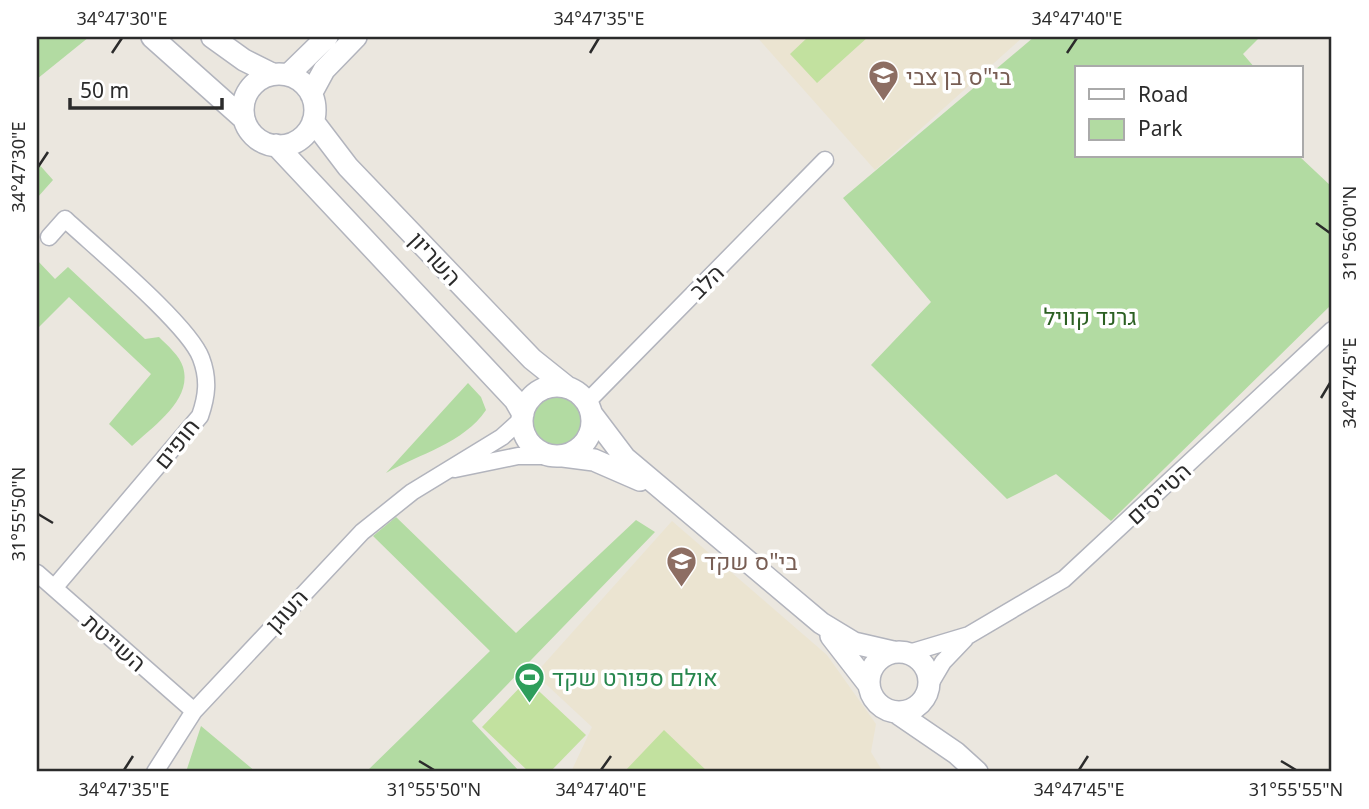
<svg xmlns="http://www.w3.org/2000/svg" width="1369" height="809" font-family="'Noto Sans',Heebo,sans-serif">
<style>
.education{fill:#ebe4d1}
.park{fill:#b2dba2}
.pitch{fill:#c2e19f}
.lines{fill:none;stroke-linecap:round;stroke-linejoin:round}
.minor-casing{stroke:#b2b4bd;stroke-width:19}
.tertiary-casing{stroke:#b2b4bd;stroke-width:24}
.minor{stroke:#fff;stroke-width:16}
.tertiary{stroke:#fff;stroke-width:21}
.ticks{fill:none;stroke:#2b2b2b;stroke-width:2.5}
.labels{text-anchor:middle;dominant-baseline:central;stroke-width:7;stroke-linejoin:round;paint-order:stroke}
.education-label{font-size:23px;fill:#785e54;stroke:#fff;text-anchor:start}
.street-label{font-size:23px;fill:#2b2b2b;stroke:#fff}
.park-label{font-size:23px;fill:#2c6023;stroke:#fff}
.leisure-label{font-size:23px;fill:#27864d;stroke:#fff;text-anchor:start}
.neatline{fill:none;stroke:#2b2b2b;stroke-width:2.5}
.ticks-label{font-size:18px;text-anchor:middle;fill:#2b2b2b}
</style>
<rect width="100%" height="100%" fill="#ebe7df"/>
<!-- education -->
<path class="education" d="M 757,37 L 1023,37 L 875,170 Z
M 672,521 L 827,655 L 876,724 L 871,752 L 883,772 L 571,772 L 592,727 L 535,674 Z"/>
<!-- park -->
<path class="park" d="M 37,37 L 89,37 L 37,79 Z
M 1034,37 L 1260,37 L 1243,54 L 1255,68 L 1077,68 L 1077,156 L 1299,156 L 1332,187 L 1332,304 L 1111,521 L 1056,474 L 1007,499 L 871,365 L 931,302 L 843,198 Z
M 37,162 L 53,180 L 37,198 Z
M 37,260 L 55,279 L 68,267 L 145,339 L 159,337 C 167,345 180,356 183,367 C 193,400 153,426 132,446 L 109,424 L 151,374 L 69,297 L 37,329 Z
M 468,383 L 481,397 L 486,410 C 464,443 419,454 386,473 Z
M532 421a25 25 0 1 1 50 0a25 25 0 1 1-50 0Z
M 396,517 L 516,633 L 636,520 L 655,532 L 472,721 L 520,772 L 366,772 L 490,651 L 373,536 Z
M 201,726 L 256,772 L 186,772 Z"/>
<!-- pitch -->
<path class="pitch" d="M 808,37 L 868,37 L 817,83 L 790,54 Z
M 527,680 L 586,735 L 550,772 L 529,772 L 482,727 Z
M 664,730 L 708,772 L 624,772 Z"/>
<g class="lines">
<defs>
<path id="minor" d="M 49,237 L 65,219 C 95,247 189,325 201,358 C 209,379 207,396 200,416 L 54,588
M 587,402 L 825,160
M 455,469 L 518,456 L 551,456
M 37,573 L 194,711
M 909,653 L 969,635 L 1064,579 L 1332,330
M 930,684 L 943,662 L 965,639
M 155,772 L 194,711 L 362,532 L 412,492 L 502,437 L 522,419"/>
<path id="tertiary" d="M 152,37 L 244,119
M 212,37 L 244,60 L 272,74
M243 110a36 36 0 1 1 72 0a36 36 0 1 1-72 0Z
M 288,75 L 327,37
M 311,94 L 324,70 L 356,37
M 313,121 L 348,167 L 532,359 L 567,387
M 276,145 L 515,400 L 523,414
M522 421a35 35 0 1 1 70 0a35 35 0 1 1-70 0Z
M 591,413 L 625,458 L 821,623 L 854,643 L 893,652
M 563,456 L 594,460 L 640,480
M 831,636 L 869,685
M869 682a30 30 0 1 1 60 0a30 30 0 1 1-60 0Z
M 896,712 L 956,753 L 977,772"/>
</defs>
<!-- minor casing -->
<use href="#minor" class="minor-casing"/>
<!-- tertiary casing -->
<use href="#tertiary" class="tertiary-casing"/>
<!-- minor -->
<use href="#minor" class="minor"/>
<!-- tertiary -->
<use href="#tertiary" class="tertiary"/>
</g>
<!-- ticks -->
<path class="ticks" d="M 112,53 L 122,38M 590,53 L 599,38M 1067,53 L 1077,38M 38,167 L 48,152M 1316,223 L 1330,233M 1321,398 L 1330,383M 38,514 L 53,523M 419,761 L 434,770M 1281,761 L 1296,770M 124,770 L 133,756M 601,770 L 611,756M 1079,770 L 1088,756"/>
<!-- icons -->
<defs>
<symbol id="school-pin" viewBox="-11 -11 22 30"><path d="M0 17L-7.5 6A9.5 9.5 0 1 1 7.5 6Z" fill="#8d6e63" stroke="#fff"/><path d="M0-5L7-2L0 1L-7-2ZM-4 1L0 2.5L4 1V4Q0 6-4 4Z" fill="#fff"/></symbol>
<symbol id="stadium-pin" viewBox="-11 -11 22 30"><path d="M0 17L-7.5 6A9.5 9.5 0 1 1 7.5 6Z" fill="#2e9e5b" stroke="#fff"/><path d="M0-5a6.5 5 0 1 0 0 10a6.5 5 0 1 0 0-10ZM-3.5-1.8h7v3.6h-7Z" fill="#fff"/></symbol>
</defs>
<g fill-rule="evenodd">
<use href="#school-pin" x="866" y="58" width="35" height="47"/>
<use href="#school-pin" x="664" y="544" width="35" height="47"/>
<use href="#stadium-pin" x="512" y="660" width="35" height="47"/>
</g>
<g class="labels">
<!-- education labels -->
<g class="education-label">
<text x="906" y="76">בי"ס בן צבי</text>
<text x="704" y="561">בי"ס שקד</text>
</g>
<!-- street labels -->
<g class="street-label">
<text transform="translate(436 258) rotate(47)">השריון</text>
<text transform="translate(706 281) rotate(-45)">הלב</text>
<text transform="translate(176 443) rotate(-51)">חופים</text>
<text transform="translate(1158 493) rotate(-43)">הטייסים</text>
<text transform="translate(286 610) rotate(-47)">העוגן</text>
<text transform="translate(115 642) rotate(41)">השייטת</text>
</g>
<!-- park labels -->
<g class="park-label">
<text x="1090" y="316">גרנד קוויל</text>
</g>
<!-- leisure labels -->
<g class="leisure-label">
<text x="552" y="677">אולם ספורט שקד</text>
</g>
</g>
<!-- border -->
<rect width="1369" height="809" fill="none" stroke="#ffffff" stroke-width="77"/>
<!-- legend -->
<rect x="1075" y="66" width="228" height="91" fill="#ffffff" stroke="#aaaaaa" stroke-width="2"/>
<rect x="1089" y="89" width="35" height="10" fill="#ffffff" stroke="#aaaaaa" stroke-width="2"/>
<text x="1138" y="102" font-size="21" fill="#2b2b2b">Road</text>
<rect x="1089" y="119" width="35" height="21" fill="#b2dba2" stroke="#aaaaaa" stroke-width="2"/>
<text x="1138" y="136" font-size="21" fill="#2b2b2b">Park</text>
<!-- scale -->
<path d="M70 98v10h152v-10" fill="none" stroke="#2b2b2b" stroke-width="3.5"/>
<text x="80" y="98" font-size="21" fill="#2b2b2b" stroke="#ffffff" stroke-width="5" paint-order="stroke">50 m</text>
<rect x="38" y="38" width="1292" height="732" class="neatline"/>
<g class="ticks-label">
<text x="122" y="25">34°47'30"E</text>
<text x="599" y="25">34°47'35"E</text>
<text x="1077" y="25">34°47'40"E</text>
<text transform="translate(19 167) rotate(-90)" y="6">34°47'30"E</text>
<text transform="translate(1350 233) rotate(-90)" y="6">31°56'00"N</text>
<text transform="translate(1350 383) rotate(-90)" y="6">34°47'45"E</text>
<text transform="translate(19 514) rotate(-90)" y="6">31°55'50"N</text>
<text x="124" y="796">34°47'35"E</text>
<text x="434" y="796">31°55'50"N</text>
<text x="601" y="796">34°47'40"E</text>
<text x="1079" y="796">34°47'45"E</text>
<text x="1296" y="796">31°55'55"N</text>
</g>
</svg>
